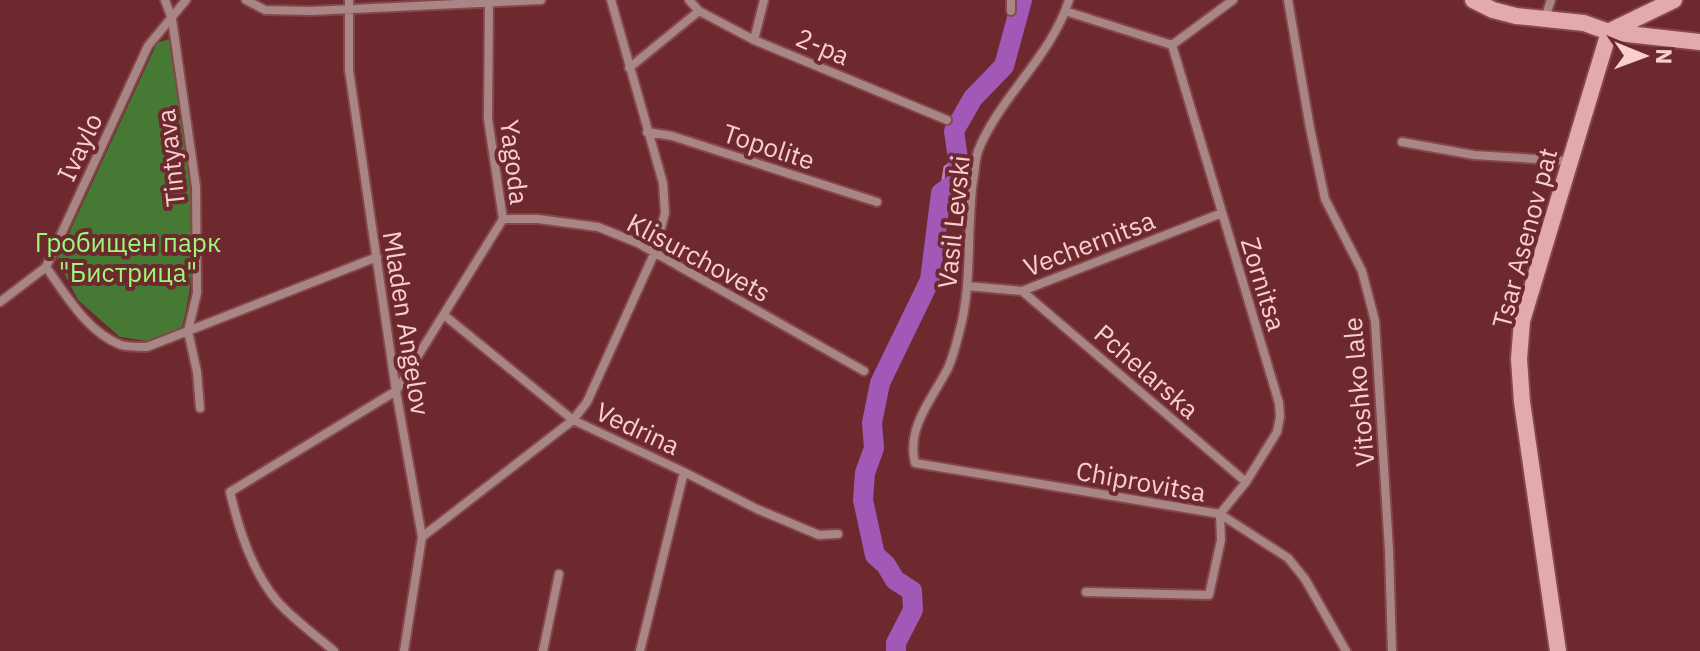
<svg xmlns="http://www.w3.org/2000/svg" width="1700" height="651" font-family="'IBM Plex Sans',sans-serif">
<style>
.green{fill:#467933}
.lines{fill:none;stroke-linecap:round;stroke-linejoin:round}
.stream{stroke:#bb7bbe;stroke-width:3}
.river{stroke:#a158b7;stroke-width:20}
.street-casing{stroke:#86474b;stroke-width:12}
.secondary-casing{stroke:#86474b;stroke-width:20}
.street{stroke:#a98686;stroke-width:8}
.secondary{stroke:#e3aaab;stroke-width:16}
.labels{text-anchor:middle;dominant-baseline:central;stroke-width:8;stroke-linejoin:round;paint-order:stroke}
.street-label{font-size:26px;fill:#f9cece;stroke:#6d292e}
.park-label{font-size:26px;fill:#9bfa79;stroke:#6d292e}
</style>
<rect width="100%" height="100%" fill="#6d292e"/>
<!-- green -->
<path class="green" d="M 169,39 C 182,128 207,239 182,327 L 147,341 L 120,337 L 78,300 L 57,259 L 157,43 Z"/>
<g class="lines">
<!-- stream -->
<path class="stream" d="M 941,193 L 945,167 L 958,159"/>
<!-- river -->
<path class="river" d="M 896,651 L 896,643 L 913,610 L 912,591 L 895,580 L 886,565 L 875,555 L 863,500 L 865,473 L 874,448 L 872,423 L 880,383 L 930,280 L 941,193 L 957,182 L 958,159 L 954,131 L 973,98 L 1004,66 L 1022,0"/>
<defs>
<path id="street" d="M 165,0 L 172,19 L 196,187 L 197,293 L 188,331 L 197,372 L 200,408
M 246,0 L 265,10 L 311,11 L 541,0
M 349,0 L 349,70 L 396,391 L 422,537 L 404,651
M 689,0 L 699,11 L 754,40 L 947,120
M 1069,0 C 1051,57 1000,96 978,151 C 975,160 975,172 973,181 C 966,232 973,284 959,333 C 956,345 953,357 948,368 C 933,398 906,427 915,463 L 1220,514 L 1288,558 L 1305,579 L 1346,651
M 1288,0 L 1310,128 L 1325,199 L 1362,271 L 1375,321 L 1389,550 L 1392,651
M 1011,11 L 1011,0
M 1065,11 L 1172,45
M 1544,21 L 1551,0
M 754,40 L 764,0
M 1172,45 L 1233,0
M 629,68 L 699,11
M 647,132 L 672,136 L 877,202
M 1402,142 L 1474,155 L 1569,161
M 503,219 L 538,219 L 598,227 L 638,243 L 864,371
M 46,267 C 66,295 87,332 121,345 C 128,347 139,347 147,347 L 377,257
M 967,286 L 1022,291 L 1222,213
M 1022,291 L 1246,482
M 0,302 L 46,267 L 148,46 L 186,0
M 444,315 L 573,420 L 684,472 L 757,509 L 819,535 L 838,534
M 422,537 L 573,420 L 587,402 L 654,254 L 665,213 L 663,183 L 611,0
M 1086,592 L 1209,595 L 1221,540 L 1220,514 L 1246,482 L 1277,432 L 1280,417 L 1279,403 L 1172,45
M 334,651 C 315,635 293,619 277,601 C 252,571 239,530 230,492 L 396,391 L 503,219 L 488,119 L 489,1
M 543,651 L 559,574
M 640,651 L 684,472"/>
<path id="secondary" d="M 1473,0 L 1493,10 L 1516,16 L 1584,23 L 1609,32 L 1700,42
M 1610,31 L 1674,0
M 1558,651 L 1522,402 L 1519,359 L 1522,321 L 1609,32"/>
</defs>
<!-- street casing -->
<use href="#street" class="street-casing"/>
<!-- secondary casing -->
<use href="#secondary" class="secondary-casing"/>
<!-- street -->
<use href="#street" class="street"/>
<!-- secondary -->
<use href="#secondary" class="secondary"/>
</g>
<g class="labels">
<!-- street labels -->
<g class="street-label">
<text transform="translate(823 46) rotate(23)">2-ра</text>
<text transform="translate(769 146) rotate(18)">Topolite</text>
<text transform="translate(79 147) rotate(-65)">Ivaylo</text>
<text transform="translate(170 158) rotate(-96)">Tintyava</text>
<text transform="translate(515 162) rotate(83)">Yagoda</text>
<text transform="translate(953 222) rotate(-84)">Vasil Levski</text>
<text transform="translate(1524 238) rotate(-75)">Tsar Asenov pat</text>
<text transform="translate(1089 243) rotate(-21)">Vechernitsa</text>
<text transform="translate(699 257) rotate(28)">Klisurchovets</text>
<text transform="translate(1264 284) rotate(73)">Zornitsa</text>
<text transform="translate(407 323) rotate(81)">Mladen Angelov</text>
<text transform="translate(1147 371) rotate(41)">Pchelarska</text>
<text transform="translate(1358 392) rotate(-95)">Vitoshko lale</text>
<text transform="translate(638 428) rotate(25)">Vedrina</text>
<text transform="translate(1141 481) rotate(10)">Chiprovitsa</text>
</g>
<!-- park labels -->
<g class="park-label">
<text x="128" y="242">Гробищен парк<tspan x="128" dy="30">"Бистрица"</tspan></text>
</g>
</g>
<!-- north arrow -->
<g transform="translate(1644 56) rotate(91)" stroke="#6d292e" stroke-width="6" paint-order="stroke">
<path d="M0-6L14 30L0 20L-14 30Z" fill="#f9cece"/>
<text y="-12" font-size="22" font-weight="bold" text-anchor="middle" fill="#f9cece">N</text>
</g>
</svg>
